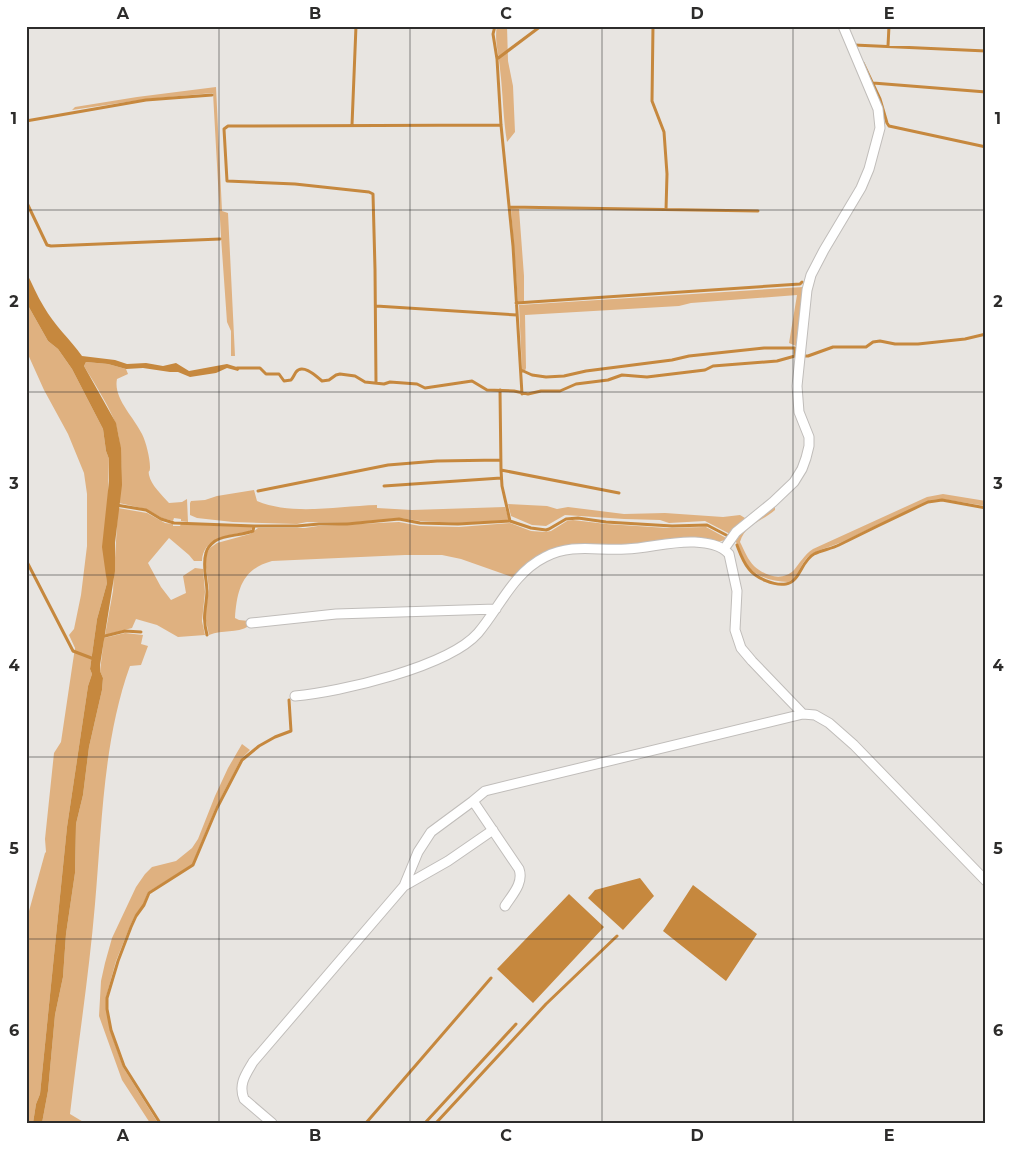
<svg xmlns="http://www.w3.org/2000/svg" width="1012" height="1149" font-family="Montserrat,sans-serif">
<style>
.green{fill:#dfb180}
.water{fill:#c6883e}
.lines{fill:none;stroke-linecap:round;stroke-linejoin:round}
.stream{stroke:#c6883e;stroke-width:3}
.street-casing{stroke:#c0bdba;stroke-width:11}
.street{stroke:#fff;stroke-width:9}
.grid{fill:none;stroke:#2d2c2b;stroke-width:1;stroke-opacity:0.55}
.neatline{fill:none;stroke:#2d2c2b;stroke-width:2}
.grid-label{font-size:16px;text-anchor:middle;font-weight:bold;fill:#2d2c2b}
</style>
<rect width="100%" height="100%" fill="#e8e5e1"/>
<!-- green -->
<path class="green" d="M 497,26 L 507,26 L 508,61 L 513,86 L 515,132 L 507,142 C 503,118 503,93 500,69 C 499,54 494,40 497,26 Z
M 216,87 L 222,211 L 228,213 L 235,356 L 231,356 L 231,331 L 227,322 L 221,237 L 213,93 L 147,99 L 72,110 L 75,107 L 137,97 Z
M 511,208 L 519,209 L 524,276 L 524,301 L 518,302 Z
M 803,287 L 796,346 L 789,343 L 797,295 L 691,303 L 679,306 L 525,315 L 526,368 L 525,371 L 522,369 L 519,305 Z
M 26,302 L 48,341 L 58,349 L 72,369 L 103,429 L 106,451 L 109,459 L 106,573 L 107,583 L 97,619 L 90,669 L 92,674 L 88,686 L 67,827 L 40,1094 L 36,1104 L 33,1123 L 26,1123 L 26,922 L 45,853 L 46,852 L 45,839 L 54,753 L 61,742 L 73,661 L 75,648 L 69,635 L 74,629 L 81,595 L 87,546 L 87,494 L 84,473 L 68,434 L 44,390 L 26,350 Z
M 86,362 L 108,364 L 126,369 L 128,374 L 117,379 C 113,398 134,417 142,434 C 146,442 150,458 150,467 C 150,474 148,469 149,475 C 151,485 162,495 169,503 L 182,502 L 187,499 L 188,522 L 181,521 L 181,519 L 174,518 L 173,521 L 162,518 L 146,509 L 119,503 C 122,477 123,450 116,425 C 111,409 93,381 84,366 Z
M 254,490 L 257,501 C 293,516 338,506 377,505 L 377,508 L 412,510 L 505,507 L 509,520 L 458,523 L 420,521 L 400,518 L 347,523 L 307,522 L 297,524 L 233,522 L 197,518 L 190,515 L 190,503 L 191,501 L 205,500 L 217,496 Z
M 943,494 L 986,501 L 986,506 L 942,499 L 931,500 C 902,513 873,527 844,541 C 834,546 822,548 812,554 C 800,561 800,577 788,582 C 772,582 753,576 745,562 C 741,554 740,546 734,540 L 736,537 L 773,505 L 775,506 L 775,510 C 763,521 745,524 740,542 C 744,550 748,560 754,566 C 765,576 782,582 794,570 C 800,563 804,555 813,549 L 927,497 Z
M 508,504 L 547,506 L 557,509 L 568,507 L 624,514 L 665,513 L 723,517 L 740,515 L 745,518 L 730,534 L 705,521 L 669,523 L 660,520 L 624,519 L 565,515 L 546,526 L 532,525 L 511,516 Z
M 118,508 L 147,513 L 165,523 L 173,524 L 173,526 L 180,526 L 181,524 L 253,527 L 251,530 L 247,532 C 229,535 203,537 202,561 L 194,561 L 189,555 L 169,538 L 148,563 L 161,587 L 171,600 L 186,593 L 183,576 L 195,568 L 203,569 L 205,592 L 202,621 L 205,635 L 178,637 L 157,625 L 136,619 L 132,628 L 105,635 L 113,591 Z
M 573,520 L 606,524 L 667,528 L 706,527 L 728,539 L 718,542 L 566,546 L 515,578 L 461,559 L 442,555 L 405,555 L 272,561 C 242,569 237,590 235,618 L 239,620 L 249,621 L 249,626 C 236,634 223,629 209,635 L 205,616 L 209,589 L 205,560 L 206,554 L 210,548 L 217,543 L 250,534 L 258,528 L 305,528 L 318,526 L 399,522 L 420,526 L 459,527 L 510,523 L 531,531 L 545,532 L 551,531 L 567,521 Z
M 125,633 L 143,635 L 141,644 L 148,646 L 141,665 L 130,666 C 103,741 102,825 95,904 C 89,975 78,1044 70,1114 L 85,1123 L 42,1123 L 48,1091 L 55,1015 L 63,977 L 66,934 L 75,873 L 76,824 L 83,795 L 89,747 L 102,690 L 103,678 L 100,671 L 104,638 Z
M 242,744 L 250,750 L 241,759 L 216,807 L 192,865 L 148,892 L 143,905 L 135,915 L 130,926 L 116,961 L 106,997 L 110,1030 L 123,1067 L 158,1123 L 150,1123 L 122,1080 L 99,1016 L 101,981 L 105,963 L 112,938 L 136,887 L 145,874 L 152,867 L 176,861 L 192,848 L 198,839 L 215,796 L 228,768 Z"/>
<!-- water -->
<path class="water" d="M 26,272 C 32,283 37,296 44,307 C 54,325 70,339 82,356 L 115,360 L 127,364 L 146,363 L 163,366 L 176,363 L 189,371 L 227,364 L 240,368 L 238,371 L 227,368 L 216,373 L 190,377 L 178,372 L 170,372 L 143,368 L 126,369 L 108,364 L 86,362 L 84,366 L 116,423 L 121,448 L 122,485 L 115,543 L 115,571 L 100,665 L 100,671 L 103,678 L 102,690 L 89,747 L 83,795 L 76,824 L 75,873 L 66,934 L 63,977 L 55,1015 L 48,1091 L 42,1123 L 33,1123 L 36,1104 L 40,1094 L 67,827 L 88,686 L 92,674 L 90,669 L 97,619 L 107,583 L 102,547 L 109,481 L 109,459 L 106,451 L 103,429 L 72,369 L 58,349 L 48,341 L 26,302 Z
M 640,878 L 654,896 L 623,930 L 588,898 L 595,890 Z
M 693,885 L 757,934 L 726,981 L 663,931 Z
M 569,894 L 604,927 L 533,1003 L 497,969 Z"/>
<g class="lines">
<!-- stream -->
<path class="stream" d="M 495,26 L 493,34 L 497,59 L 501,125 L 513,246 L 522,394
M 653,26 L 652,101 L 664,132 L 667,174 L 666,210
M 854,45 L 986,51
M 888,46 L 889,26
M 497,59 L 541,26
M 863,63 L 880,99 L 887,123 L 889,126 L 986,147
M 873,83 L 986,92
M 26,121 L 146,100 L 212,95
M 352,125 L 356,26
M 26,201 L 47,245 L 51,246 L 220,239
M 509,207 L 758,211
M 516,303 L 800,284 L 802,282
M 376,306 L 517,315
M 237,368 L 260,368 L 266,374 L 279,374 L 284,381 L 291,380 C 293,378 294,375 296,372 C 303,363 317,377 322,381 L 329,380 L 336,375 L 340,374 L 355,376 L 365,382 L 384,384 L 390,382 L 417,384 L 425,388 L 472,381 L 487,390 L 514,391 L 528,394 L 541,391 L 560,391 L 576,384 L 608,380 L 622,375 L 647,377 L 705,370 L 713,366 L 777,361 L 795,356 L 808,356 L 833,347 L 866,347 L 873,342 L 880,341 L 895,344 L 918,344 L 965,339 L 986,334
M 521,370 L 532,375 L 546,377 L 564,376 L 586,371 L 672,360 L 689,356 L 764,348 L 795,348 L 795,356
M 376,383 L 375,269 L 373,194 L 369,192 L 295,184 L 227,181 L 224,129 L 228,126 L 501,125
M 500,390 L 501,470 L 502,486 L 510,521
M 501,470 L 619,493
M 384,486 L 501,478
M 258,491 L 388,465 L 437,461 L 500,460
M 116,505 L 146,510 L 161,519 L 174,523 L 254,526 L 297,526 L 319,524 L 347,524 L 399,519 L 420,523 L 458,524 L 510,521 L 531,528 L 546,530 L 549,529 L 566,519 L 578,518 L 606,522 L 672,526 L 707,525 L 728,536
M 737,545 C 740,553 743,562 749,569 C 756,578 774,586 786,584 C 800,582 801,561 814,554 C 822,550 831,549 839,545 C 869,530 898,516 928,502 L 942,500 L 986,508
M 26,560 L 73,651 L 94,659
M 207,635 C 202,616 206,610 207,592 C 207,580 202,566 206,553 C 207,548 211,544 215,541 C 226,534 241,536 253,531 L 254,526
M 101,637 L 125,631 L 141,632
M 160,1123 L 124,1066 L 111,1030 L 107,1009 L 107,998 L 118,961 L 131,927 L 136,916 L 144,905 L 149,893 L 193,865 L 217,808 L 242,760 L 259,746 L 275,737 L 291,731 L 289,700
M 366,1123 L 491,978
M 425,1123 L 516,1024
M 436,1123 L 546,1004 L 617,936"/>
<defs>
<path id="street" d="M 724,549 L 736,532 L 773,502 L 794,482 L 802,469 L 806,458 L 809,446 L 809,437 L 799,412 L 797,386 L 807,290 L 811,275 L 824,250 L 861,188 L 869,169 L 880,128 L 878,109 L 843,26
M 251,623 L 336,614 L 496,609
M 295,696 C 340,692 448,667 478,633 C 500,607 513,573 545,557 C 572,543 597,551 626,549 C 649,548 671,541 694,542 C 706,543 720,544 729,554 L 737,591 L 735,630 L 741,648 L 752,661 L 803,714
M 404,886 L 418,852 L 431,832 L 473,801
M 505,906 C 512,895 524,883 519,869 L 473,801 L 485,791 L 803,714 L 815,715 L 829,723 L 854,745 L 986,881
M 272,1123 L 244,1099 C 238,1084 246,1074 253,1062 L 404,886 L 448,861 L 493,830"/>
</defs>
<!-- street casing -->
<use href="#street" class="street-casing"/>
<!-- street -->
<use href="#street" class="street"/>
</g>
<!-- grid -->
<path class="grid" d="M 219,26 L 219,1123M 410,26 L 410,1123M 602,26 L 602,1123M 793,26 L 793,1123M 26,210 L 986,210M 26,392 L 986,392M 26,575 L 986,575M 26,757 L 986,757M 26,939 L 986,939"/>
<!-- border -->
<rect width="1012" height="1149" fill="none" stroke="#ffffff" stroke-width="55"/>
<rect x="28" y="28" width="956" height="1094" class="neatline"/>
<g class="grid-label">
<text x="123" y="19">A</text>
<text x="315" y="19">B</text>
<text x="506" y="19">C</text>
<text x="697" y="19">D</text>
<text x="889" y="19">E</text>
<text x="14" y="124">1</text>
<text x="998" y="124">1</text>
<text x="14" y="307">2</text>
<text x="998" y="307">2</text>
<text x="14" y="489">3</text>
<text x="998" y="489">3</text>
<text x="14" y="671">4</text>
<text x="998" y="671">4</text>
<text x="14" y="854">5</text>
<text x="998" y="854">5</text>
<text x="14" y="1036">6</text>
<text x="998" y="1036">6</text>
<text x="123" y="1141">A</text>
<text x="315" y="1141">B</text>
<text x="506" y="1141">C</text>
<text x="697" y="1141">D</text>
<text x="889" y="1141">E</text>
</g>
</svg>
